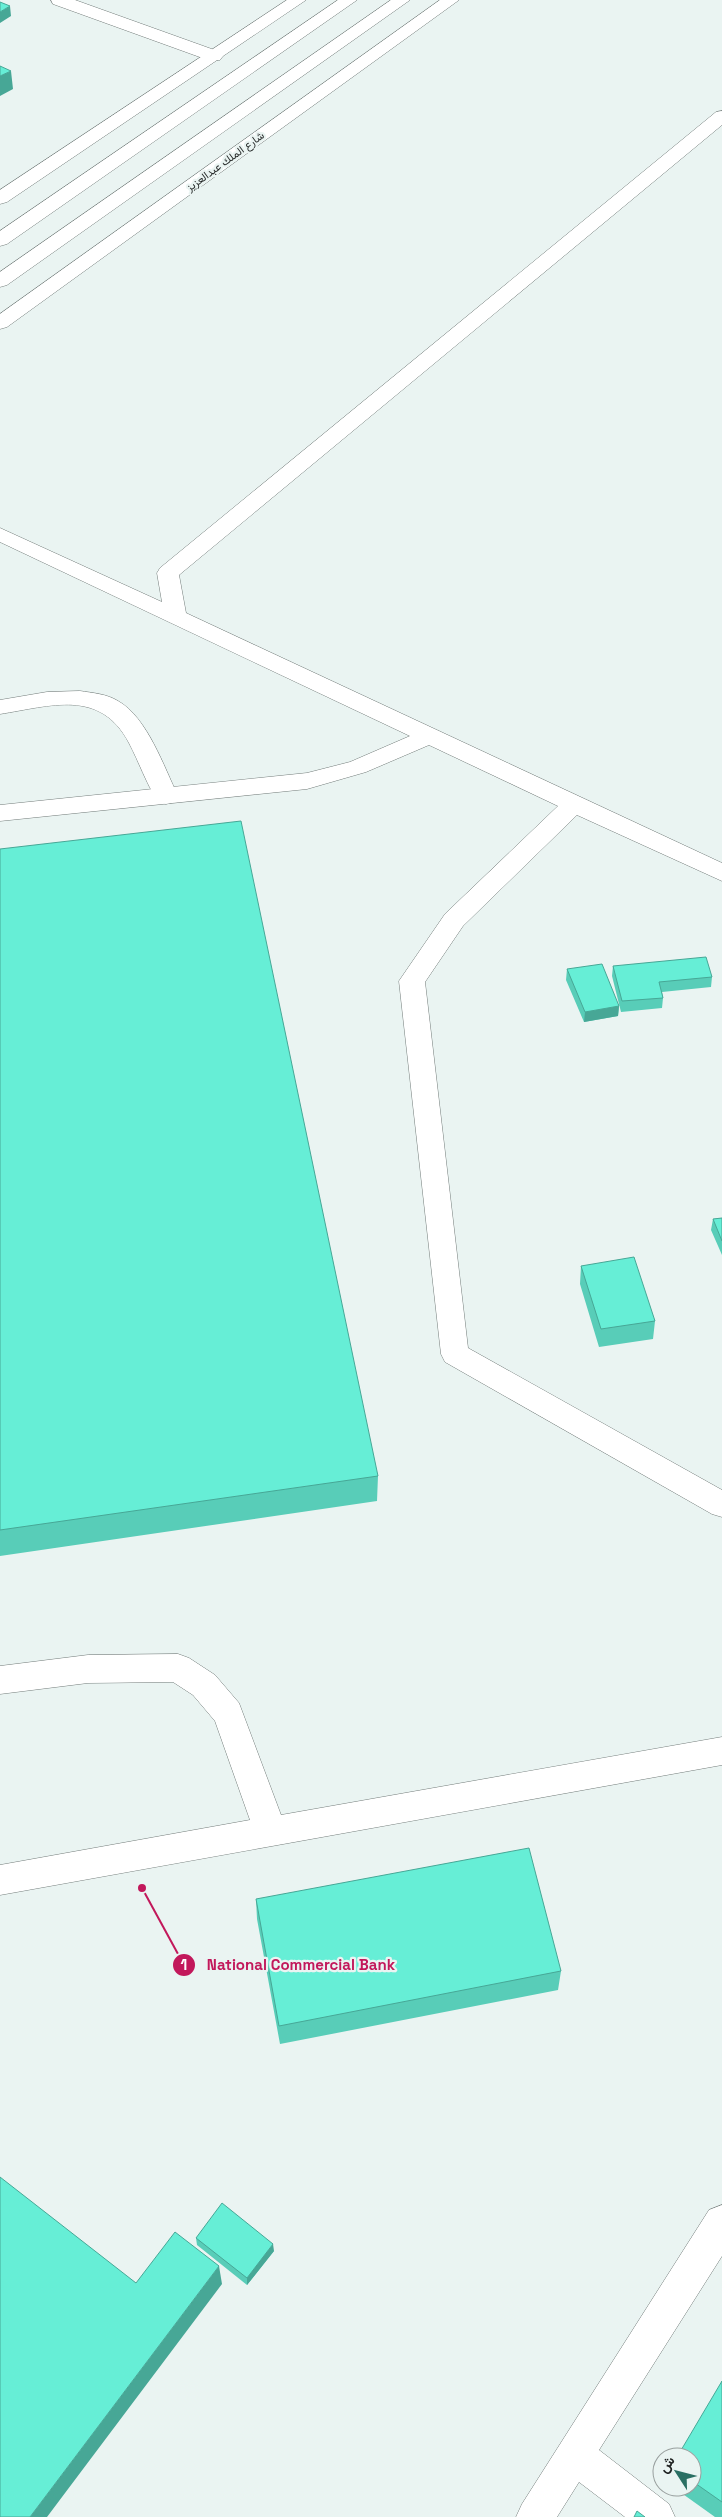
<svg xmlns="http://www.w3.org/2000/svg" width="722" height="2517" font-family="'Space Grotesk',Vazirmatn,sans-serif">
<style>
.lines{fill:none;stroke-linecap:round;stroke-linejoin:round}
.lane-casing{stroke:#737c7a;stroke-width:1}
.street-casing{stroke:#737c7a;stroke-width:1}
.secondary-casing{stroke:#737c7a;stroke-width:1}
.lane{fill:#fff;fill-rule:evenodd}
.street{fill:#fff;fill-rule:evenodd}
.secondary{fill:#fff;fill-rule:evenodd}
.wall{fill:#58cdb8}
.shaded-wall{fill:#47a796}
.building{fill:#66eed6;stroke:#47a796}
.labels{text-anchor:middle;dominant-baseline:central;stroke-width:4.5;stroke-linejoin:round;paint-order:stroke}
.far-street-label{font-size:11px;fill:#1f2222;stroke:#eaf4f2}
.leader{fill:none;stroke:#c2185b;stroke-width:2}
.callout-dot{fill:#c2185b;stroke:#eaf4f2;stroke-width:2}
.mark-label{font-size:15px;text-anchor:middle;font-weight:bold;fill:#fff}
.callout-label{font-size:15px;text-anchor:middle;font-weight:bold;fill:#c2185b;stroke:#eaf4f2;stroke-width:4.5;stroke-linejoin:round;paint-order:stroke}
</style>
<rect width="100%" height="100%" fill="#eaf4f2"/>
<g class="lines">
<defs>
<path id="lane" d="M 51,0 L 75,0 L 220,52 L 223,56 L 220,60 L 208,60 L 53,4 Z
M 80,691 C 93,693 107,694 118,701 C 147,717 164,767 178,796 L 174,802 L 166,804 L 158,802 C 146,783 139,762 129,743 C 100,688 51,706 0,714 L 0,700 L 47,692 Z"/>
<path id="street" d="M 722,111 L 722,125 L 179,575 L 186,613 L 722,863 L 722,881 L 577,815 L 463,926 L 425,982 L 468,1348 L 722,1490 L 722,1517 L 712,1514 L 445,1362 L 441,1354 L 399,981 L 445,914 L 558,806 L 429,745 L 366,772 L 307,789 L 0,821 L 0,805 L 307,773 L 350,762 L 410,736 L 0,542 L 0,528 L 162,602 L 157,573 L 160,568 L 716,112 Z
M 178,1654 L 189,1658 L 215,1675 L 239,1703 L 281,1815 L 722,1737 L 722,1765 L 0,1895 L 0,1865 L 250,1820 L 215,1721 L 193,1695 L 173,1682 L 88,1683 L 0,1694 L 0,1666 L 88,1655 Z
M 722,2205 L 722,2256 L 599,2450 L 669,2504 L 675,2517 L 625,2517 L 579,2482 L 557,2517 L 516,2517 L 522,2504 L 709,2210 Z"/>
<path id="secondary" d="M 287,0 L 306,0 L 7,202 L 0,204 L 0,190 Z
M 338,0 L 357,0 L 7,244 L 0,246 L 0,231 Z
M 391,0 L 410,0 L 7,285 L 0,287 L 0,272 Z
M 440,0 L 459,0 L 7,327 L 0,329 L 0,314 Z"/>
</defs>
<!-- lane casing -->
<use href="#lane" class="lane-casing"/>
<!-- street casing -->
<use href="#street" class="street-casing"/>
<!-- secondary casing -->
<use href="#secondary" class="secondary-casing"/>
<!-- lane -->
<use href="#lane" class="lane"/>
<!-- street -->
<use href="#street" class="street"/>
<!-- secondary -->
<use href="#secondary" class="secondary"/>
</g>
<!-- wall -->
<path class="wall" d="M 0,849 L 378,1476 L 377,1501 L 0,1556 Z
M 613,966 L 712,977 L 711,987 L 662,992 L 663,998 L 662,1008 L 621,1012 L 612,976 Z
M 567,969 L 619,1006 L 618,1016 L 584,1022 L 566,980 Z
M 722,1218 L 722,1255 L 711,1230 L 713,1219 Z
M 581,1266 L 655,1321 L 653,1339 L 599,1347 L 580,1284 Z
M 256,1899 L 561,1971 L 558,1990 L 280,2044 L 257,1919 Z
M 196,2238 L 274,2251 L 247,2285 L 197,2245 Z
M 722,2381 L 722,2517 L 715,2517 L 673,2487 L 692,2487 L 692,2457 Z"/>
<!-- shaded-wall -->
<path class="shaded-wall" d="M 10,6 L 11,16 L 0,23 L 0,12 Z
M 11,71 L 13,89 L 0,96 L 0,76 Z
M 619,1006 L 618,1016 L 584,1022 L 585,1012 Z
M 273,2244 L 274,2251 L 247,2285 L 247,2278 Z
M 219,2266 L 222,2284 L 47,2517 L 30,2517 Z"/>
<!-- building -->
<path class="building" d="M 0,2 L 10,6 L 0,12 Z
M 0,66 L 11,71 L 0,76 Z
M 241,821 L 378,1476 L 0,1530 L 0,849 Z
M 706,957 L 712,977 L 659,982 L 663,998 L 622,1001 L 613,966 Z
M 602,964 L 619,1006 L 585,1012 L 567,969 Z
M 722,1218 L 722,1241 L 713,1219 Z
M 634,1257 L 655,1321 L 601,1329 L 581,1266 Z
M 529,1848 L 561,1971 L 279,2026 L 256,1899 Z
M 0,2177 L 136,2283 L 175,2232 L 219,2266 L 30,2517 L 0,2517 Z
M 222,2203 L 273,2244 L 247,2278 L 196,2238 Z
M 722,2381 L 722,2502 L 692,2481 L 692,2457 L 677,2457 Z
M 637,2511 L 645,2517 L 634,2517 Z"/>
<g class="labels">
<!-- far-street labels -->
<g class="far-street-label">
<text transform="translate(225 161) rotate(-36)">شارع الملك عبدالعزيز</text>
</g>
</g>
<!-- callouts -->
<path class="leader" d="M142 1888L184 1965"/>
<g class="callout-dot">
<circle cx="142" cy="1888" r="5"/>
<circle cx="184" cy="1965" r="12"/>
</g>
<g class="mark-label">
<text x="184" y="1970">1</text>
</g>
<g class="callout-label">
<text x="301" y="1970">National Commercial Bank</text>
</g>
<!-- north arrow -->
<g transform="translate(677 2472) rotate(306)"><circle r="24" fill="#eaf4f2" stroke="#99a09f"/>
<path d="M0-4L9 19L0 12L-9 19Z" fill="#2a6f63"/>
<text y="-8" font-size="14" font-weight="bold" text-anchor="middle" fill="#1f2222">ش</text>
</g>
</svg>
